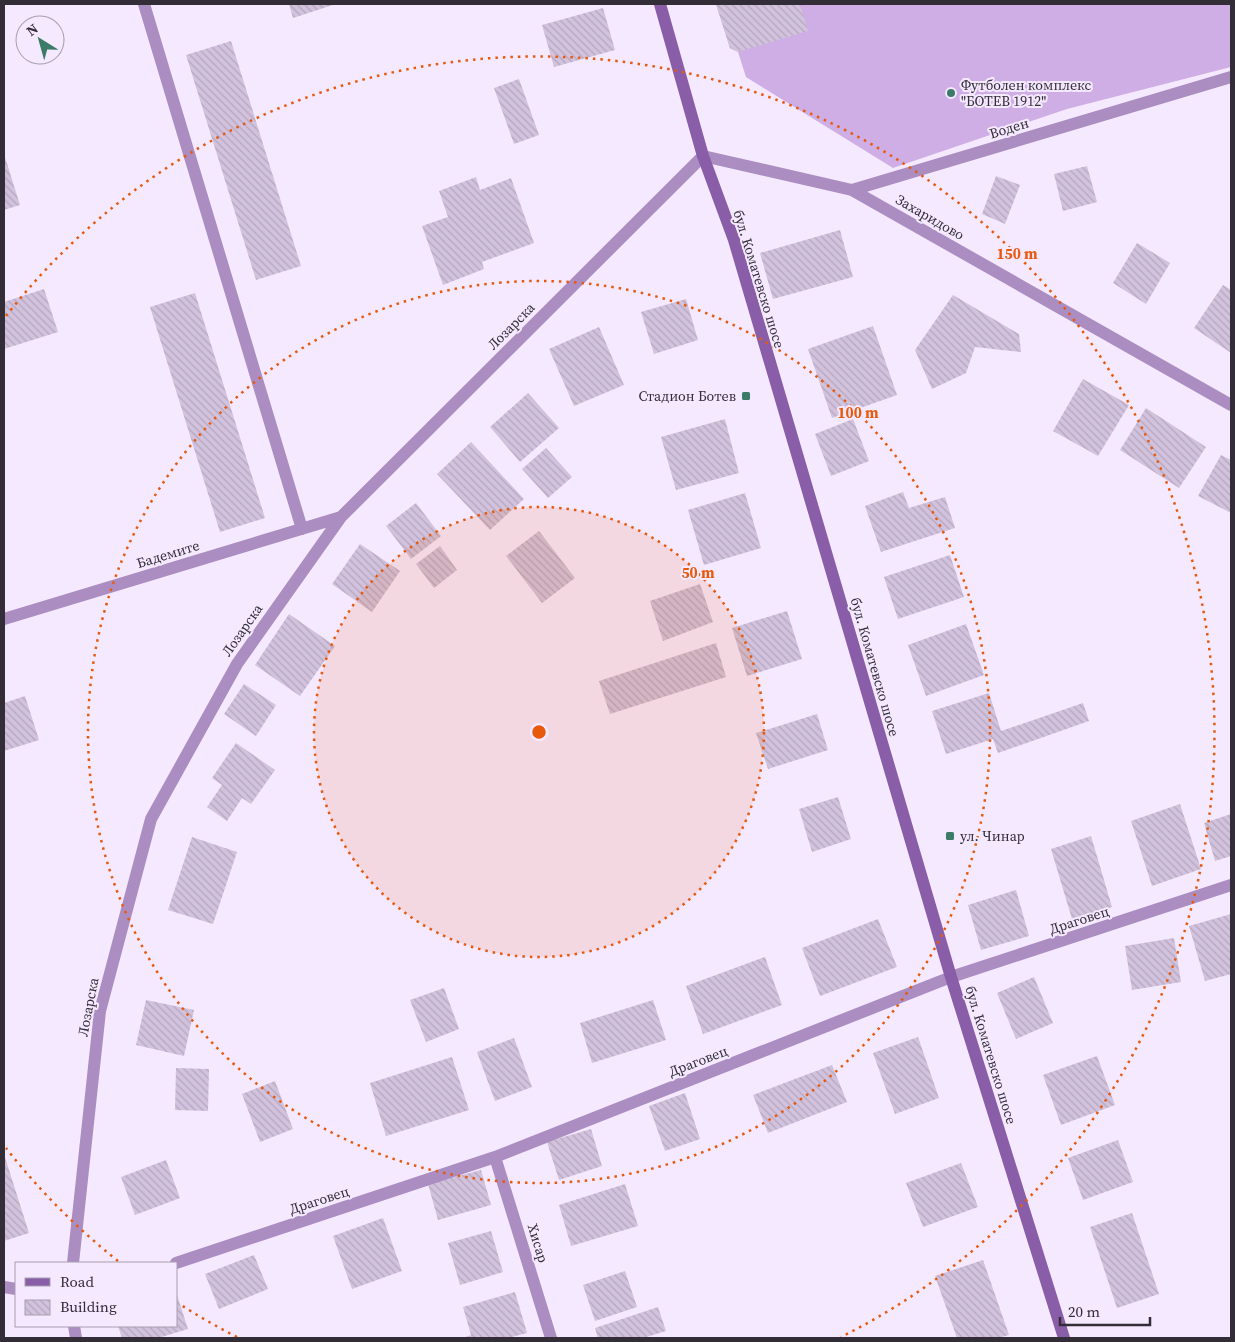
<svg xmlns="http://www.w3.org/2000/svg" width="1235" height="1342" font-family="'Source Serif 4',serif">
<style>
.pitch{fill:#cfaee6}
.building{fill:url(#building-back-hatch)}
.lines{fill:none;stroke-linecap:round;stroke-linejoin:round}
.minor{stroke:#ab8dc1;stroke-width:12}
.secondary{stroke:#8a5da8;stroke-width:12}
.ring{fill:none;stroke:#e8590c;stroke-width:2.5;stroke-dasharray:2.5 5}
.poi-dot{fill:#3c7b68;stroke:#f5e9ff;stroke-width:2}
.labels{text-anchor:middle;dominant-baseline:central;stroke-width:4;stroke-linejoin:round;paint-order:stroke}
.poi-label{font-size:14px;fill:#332d38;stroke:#f5e9ff;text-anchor:start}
.street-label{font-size:14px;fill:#332d38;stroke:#f5e9ff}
.centre{fill:#e8590c;stroke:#f5e9ff;stroke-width:2.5}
.ring-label{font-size:15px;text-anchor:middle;font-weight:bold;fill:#e8590c;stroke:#f5e9ff;stroke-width:4;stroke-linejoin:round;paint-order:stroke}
</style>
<defs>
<pattern id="building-back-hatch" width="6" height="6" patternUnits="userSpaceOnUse" patternTransform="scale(1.25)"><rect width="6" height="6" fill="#d2c2dd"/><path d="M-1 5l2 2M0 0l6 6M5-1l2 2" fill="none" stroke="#b5a7be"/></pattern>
</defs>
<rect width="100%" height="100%" fill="#f5e9ff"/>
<!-- pitch -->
<path class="pitch" d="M 716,4 L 1231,4 L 1231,67 L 1067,109 L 893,168 L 746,77 L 738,52 L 730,48 Z"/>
<!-- building -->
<path class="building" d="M 289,4 L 336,4 L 293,18 Z
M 716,4 L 800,4 L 808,31 L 738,52 L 730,48 Z
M 603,8 L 615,50 L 554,67 L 542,25 Z
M 231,41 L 301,266 L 256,280 L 186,55 Z
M 519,79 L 539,135 L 514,144 L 494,88 Z
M 4,154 L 20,205 L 4,210 Z
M 1087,166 L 1097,202 L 1063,211 L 1054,174 Z
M 996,176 L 1020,185 L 1005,224 L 982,214 Z
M 476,177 L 480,190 L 511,178 L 534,243 L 482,262 L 484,269 L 443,285 L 422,226 L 448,217 L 439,191 Z
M 840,230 L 853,277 L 773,299 L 760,253 Z
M 1137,243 L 1170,263 L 1146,304 L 1113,283 Z
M 1223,285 L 1231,290 L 1231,353 L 1194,328 Z
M 44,289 L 58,332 L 4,349 L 4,302 Z
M 195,293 L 265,518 L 220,532 L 150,307 Z
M 953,295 L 1019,334 L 1021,352 L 975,347 L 966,373 L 932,389 L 915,350 Z
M 686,299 L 698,340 L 654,354 L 641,312 Z
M 873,326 L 897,395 L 832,418 L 808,349 Z
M 599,327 L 624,385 L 574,406 L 549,349 Z
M 1083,379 L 1129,405 L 1098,456 L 1053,431 Z
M 528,393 L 559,428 L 520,462 L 490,427 Z
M 1146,408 L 1206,447 L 1179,488 L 1120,450 Z
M 725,419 L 739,473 L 676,490 L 661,437 Z
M 853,419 L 869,461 L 831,476 L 815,434 Z
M 471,442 L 524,499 L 490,530 L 437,474 Z
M 546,448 L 572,477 L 548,498 L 522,469 Z
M 1221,455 L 1231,460 L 1231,513 L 1198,496 Z
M 903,492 L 909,508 L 945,497 L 955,528 L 881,552 L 865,506 Z
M 745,493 L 761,548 L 704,565 L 688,510 Z
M 416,503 L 441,536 L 411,559 L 386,526 Z
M 539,531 L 575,578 L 542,603 L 506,556 Z
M 360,544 L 400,571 L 372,612 L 332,584 Z
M 440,546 L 457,570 L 434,588 L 416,564 Z
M 950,555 L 964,597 L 898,619 L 884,577 Z
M 700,584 L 713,622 L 663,641 L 650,601 Z
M 787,611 L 802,659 L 747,676 L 732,628 Z
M 289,614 L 335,646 L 300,696 L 255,665 Z
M 966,624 L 984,675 L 926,696 L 908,645 Z
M 716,643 L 726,677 L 610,714 L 599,681 Z
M 244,684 L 276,705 L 256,736 L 224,714 Z
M 989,693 L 1001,731 L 1083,703 L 1089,721 L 998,753 L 993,739 L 946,754 L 932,711 Z
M 25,696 L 39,740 L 4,751 L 4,703 Z
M 817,714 L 828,750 L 768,769 L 756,733 Z
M 236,743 L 275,770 L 251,804 L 242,798 L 227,821 L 207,807 L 222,785 L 212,778 Z
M 838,797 L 851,839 L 812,852 L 799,809 Z
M 1180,804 L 1201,869 L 1152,886 L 1131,821 Z
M 1231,814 L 1231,856 L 1215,861 L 1204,823 Z
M 1091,836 L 1112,907 L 1072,919 L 1051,849 Z
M 192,837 L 237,852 L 213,924 L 168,910 Z
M 1016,890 L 1029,936 L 981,950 L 968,905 Z
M 1231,914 L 1231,974 L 1205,981 L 1189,926 Z
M 878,919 L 897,967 L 820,996 L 802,948 Z
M 1174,938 L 1181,982 L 1132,990 L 1125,946 Z
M 765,957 L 782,1005 L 703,1034 L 686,986 Z
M 1034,977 L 1053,1023 L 1016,1039 L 997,993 Z
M 444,988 L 459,1029 L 426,1042 L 410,1000 Z
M 146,1000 L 194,1010 L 184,1056 L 136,1045 Z
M 653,1000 L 666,1040 L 592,1063 L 580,1023 Z
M 918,1037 L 939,1098 L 895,1114 L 873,1053 Z
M 514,1038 L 532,1087 L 495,1101 L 477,1052 Z
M 1097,1056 L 1115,1105 L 1061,1125 L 1043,1075 Z
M 452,1057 L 469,1110 L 386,1136 L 370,1083 Z
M 832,1065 L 847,1102 L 768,1133 L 753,1095 Z
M 176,1068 L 209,1069 L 208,1111 L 175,1110 Z
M 275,1081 L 293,1129 L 260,1142 L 242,1094 Z
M 685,1093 L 700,1139 L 665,1151 L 649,1106 Z
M 591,1129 L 602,1166 L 559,1180 L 547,1142 Z
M 1118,1140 L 1133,1182 L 1083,1200 L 1068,1158 Z
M 4,1154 L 29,1233 L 4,1241 Z
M 166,1160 L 180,1198 L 135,1215 L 121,1177 Z
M 961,1163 L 978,1207 L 923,1227 L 906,1183 Z
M 481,1170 L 491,1205 L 438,1220 L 428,1184 Z
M 625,1184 L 638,1226 L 571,1246 L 559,1205 Z
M 1132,1213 L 1159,1294 L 1117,1308 L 1090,1227 Z
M 383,1218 L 402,1271 L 352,1289 L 333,1236 Z
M 491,1231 L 503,1272 L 460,1285 L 448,1243 Z
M 254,1255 L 268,1289 L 219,1309 L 205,1274 Z
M 983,1260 L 1009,1335 L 998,1338 L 957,1338 L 935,1276 Z
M 625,1271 L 637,1307 L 595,1321 L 583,1285 Z
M 515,1292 L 527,1333 L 508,1338 L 463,1338 L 471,1335 L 463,1307 Z
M 177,1295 L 188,1329 L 158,1338 L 122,1338 L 118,1326 L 176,1326 Z
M 658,1307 L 666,1331 L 643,1338 L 598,1338 L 595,1328 Z"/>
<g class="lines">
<!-- minor -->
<path class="minor" d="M 144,4 L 302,529
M 852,190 L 1231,77
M 4,619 L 341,517
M 495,1157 L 551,1338
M 73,1263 L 100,1011 L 151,819 L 237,664 L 341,517 L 703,156 L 852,190 L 1231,405
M 176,1263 L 495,1157 L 951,977 L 1231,885
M 4,1287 L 16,1289
M 74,1326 L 76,1338"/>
<!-- secondary -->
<path class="secondary" d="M 660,4 L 703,156 L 734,240 L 951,977 L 1064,1338"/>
</g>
<!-- distance rings -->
<circle cx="539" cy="732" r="225" fill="#e8590c" fill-opacity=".12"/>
<g class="ring">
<circle cx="539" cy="732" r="225"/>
<circle cx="539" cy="732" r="451"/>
<path d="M237 1337A676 676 0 0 1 181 1305M118 1261A676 676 0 0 1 6 1148M6 316A676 676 0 1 1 841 1337"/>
</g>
<!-- markers -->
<g class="poi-dot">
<circle cx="951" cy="93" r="5"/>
<rect x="741" y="391" width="10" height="10" rx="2.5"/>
<rect x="945" y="831" width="10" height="10" rx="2.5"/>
</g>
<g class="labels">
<!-- poi labels -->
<g class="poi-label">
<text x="961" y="85">Футболен комплекс<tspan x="961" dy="16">"БОТЕВ 1912"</tspan></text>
<text x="736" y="396" text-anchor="end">Стадион Ботев</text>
<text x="960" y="836">ул. Чинар</text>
</g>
<!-- street labels -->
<g class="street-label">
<text transform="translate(1009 128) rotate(-17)">Воден</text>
<text transform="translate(930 217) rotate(30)">Захаридово</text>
<text transform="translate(759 279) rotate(73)">бул. Коматевско шосе</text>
<text transform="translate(511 326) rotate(-45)">Лозарска</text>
<text transform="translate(168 554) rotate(-17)">Бадемите</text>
<text transform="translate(242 630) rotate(-55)">Лозарска</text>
<text transform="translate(875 667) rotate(74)">бул. Коматевско шосе</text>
<text transform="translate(1079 920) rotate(-18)">Драговец</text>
<text transform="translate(88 1007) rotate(-79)">Лозарска</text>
<text transform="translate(991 1055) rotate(73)">бул. Коматевско шосе</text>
<text transform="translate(698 1061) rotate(-21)">Драговец</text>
<text transform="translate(319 1200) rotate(-18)">Драговец</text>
<text transform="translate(538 1243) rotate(73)">Хисар</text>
</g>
</g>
<circle cx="539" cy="732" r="8" class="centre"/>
<g class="ring-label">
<text x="1017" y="259">150 m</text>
<text x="858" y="418">100 m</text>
<text x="698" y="578">50 m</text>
</g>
<!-- border -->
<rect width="1235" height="1342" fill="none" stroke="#332d38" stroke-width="10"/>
<!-- legend -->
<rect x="15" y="1262" width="162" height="65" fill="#f5e9ff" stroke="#a79eaf"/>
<rect x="25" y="1278" width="25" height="8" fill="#8a5da8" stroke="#a79eaf"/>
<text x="60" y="1287" font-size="15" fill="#332d38">Road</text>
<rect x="25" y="1300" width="25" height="15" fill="url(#building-back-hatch)" stroke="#a79eaf"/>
<text x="60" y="1312" font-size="15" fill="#332d38">Building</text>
<!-- north arrow -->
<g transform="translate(40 40) rotate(323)"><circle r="24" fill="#f5e9ff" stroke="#a79eaf"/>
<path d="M0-4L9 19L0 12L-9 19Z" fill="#3c7b68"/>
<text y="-8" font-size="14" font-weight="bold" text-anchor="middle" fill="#332d38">N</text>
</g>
<!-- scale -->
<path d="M1060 1317v8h90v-8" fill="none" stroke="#332d38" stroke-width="2.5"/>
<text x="1068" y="1317" font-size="15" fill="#332d38" stroke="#f5e9ff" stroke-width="4" paint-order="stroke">20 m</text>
</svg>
